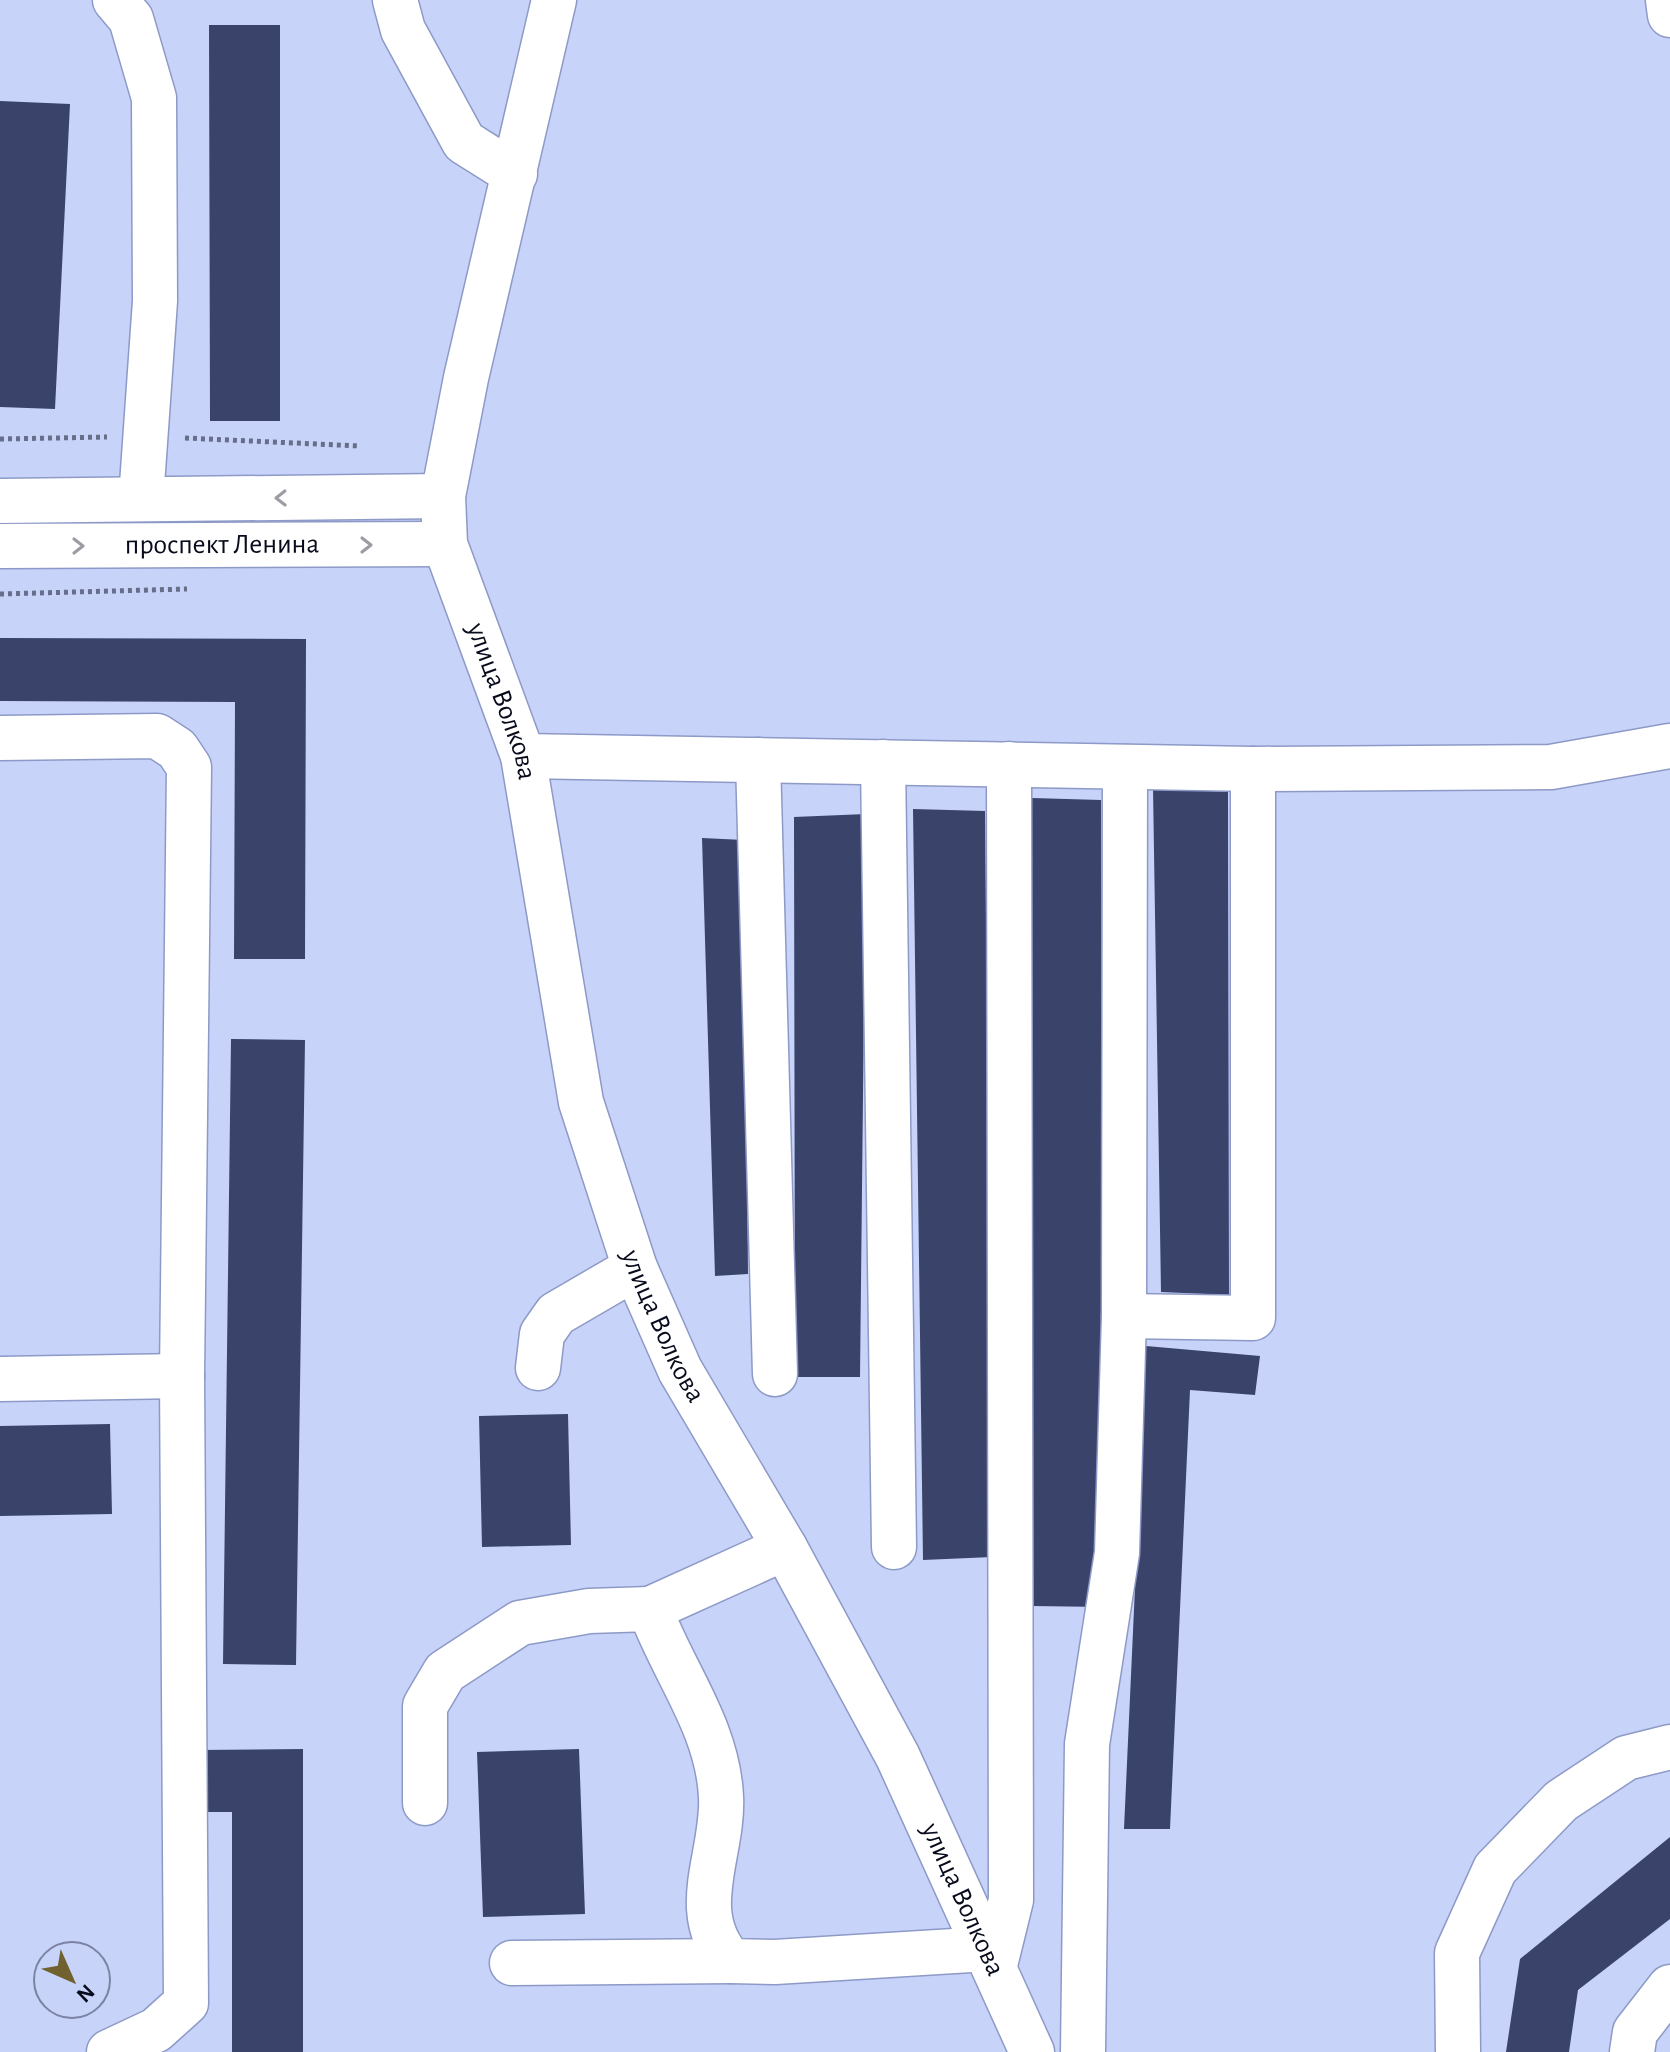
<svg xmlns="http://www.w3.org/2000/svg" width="1670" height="2052" font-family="'Alegreya Sans',sans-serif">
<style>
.building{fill:#3a446b}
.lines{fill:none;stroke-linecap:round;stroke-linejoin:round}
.minor-casing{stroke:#8d9ac7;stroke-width:47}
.path{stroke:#676e8a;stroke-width:5;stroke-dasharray:4 4;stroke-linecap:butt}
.minor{stroke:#fff;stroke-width:44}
.oneway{stroke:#9c9da4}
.labels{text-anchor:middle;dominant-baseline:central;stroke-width:8;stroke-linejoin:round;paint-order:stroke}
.street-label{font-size:28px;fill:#080b1b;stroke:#c8d3fa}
</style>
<rect width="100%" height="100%" fill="#c8d3fa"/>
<!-- building -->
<path class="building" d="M 209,25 L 280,25 L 280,421 L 210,421 Z
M 0,101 L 70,104 L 55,409 L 0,407 Z
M 0,638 L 306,639 L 305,959 L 234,959 L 235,702 L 0,701 Z
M 1153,788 L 1228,792 L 1229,1295 L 1161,1292 Z
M 1032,798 L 1101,800 L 1103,1607 L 1032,1606 Z
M 913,809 L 985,811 L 992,1557 L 923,1560 Z
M 866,814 L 860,1377 L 795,1377 L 794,817 Z
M 702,838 L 744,840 L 748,1274 L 715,1276 Z
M 231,1039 L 305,1040 L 296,1665 L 223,1664 Z
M 1146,1346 L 1260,1356 L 1255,1395 L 1190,1390 L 1170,1829 L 1124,1829 Z
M 568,1414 L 571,1545 L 482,1547 L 479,1416 Z
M 110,1424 L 112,1514 L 0,1516 L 0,1426 Z
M 303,1749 L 303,2052 L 232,2052 L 232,1812 L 198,1812 L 199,1750 Z
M 579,1749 L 585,1914 L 483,1917 L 477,1752 Z
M 1670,1837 L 1670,1919 L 1578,1990 L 1569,2052 L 1506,2052 L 1520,1959 Z"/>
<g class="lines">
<defs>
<g id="minor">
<path d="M 115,0 L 131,19 L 154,98 L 155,301 L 141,499"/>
<path d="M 395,0 L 403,30 L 464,142 L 515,174"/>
<path id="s1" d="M 554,0 L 466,378 L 443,496 L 445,544 L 523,756 L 581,1102 L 635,1268 L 680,1370 L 785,1548 L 898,1757 L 1032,2052"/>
<path d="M 1668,0 L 1670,15"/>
<path d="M 0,501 L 443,496"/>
<path id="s2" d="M 0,546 L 445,544"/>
<path d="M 0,738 L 157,736 L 177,749 L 189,767 L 182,1376 L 186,2003 L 156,2030 L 109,2052"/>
<path d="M 523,756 L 1253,769 L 1551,767 L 1670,746"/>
<path d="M 758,760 L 775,1374"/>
<path d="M 883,762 L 894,1547"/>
<path d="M 1124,1316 L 1253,1318 L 1253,769"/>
<path d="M 538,1368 L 542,1334 L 556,1314 L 635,1268"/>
<path d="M 0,1379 L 182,1376"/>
<path d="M 785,1548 L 650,1609 C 673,1672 718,1727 721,1797 C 724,1854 686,1912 731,1961 L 775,1962 L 987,1949"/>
<path d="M 425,1803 L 425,1706 L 445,1672 L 520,1623 L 589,1611 L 650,1609"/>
<path d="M 512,1963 L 731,1961"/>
<path d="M 995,1965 L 1011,1900 L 1009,764"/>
<path d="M 1083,2052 L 1087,1744 L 1117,1553 L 1124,1316 L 1125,767"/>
<path d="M 1458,2052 L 1457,1953 L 1495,1869 L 1561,1801 L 1626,1758 L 1670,1747"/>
<path d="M 1632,2052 L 1635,2032 L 1670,1987"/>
</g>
</defs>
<!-- minor casing -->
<use href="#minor" class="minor-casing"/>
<!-- path -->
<path class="path" d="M 185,438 L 360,446
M 0,439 L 107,437
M 0,594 L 187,589"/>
<!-- minor -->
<use href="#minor" class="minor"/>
</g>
<!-- one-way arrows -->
<defs><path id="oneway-chevron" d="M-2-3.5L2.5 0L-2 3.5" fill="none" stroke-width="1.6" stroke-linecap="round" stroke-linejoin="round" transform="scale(2)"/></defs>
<g class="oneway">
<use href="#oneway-chevron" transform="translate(281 498) rotate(179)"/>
<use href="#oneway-chevron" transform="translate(366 545)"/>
<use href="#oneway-chevron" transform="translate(78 546)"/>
</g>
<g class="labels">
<!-- street labels -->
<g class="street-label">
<text stroke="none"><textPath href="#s2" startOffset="222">проспект Ленина</textPath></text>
<text stroke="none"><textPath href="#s1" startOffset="724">улица Волкова</textPath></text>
<text stroke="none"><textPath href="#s1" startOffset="1372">улица Волкова</textPath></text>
<text stroke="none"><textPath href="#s1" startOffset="2020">улица Волкова</textPath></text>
</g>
</g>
<!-- north arrow -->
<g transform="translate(72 1980) rotate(135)"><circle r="38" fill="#c8d3fa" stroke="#7b83a1" stroke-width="2"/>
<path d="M0-6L14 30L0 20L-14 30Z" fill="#71612f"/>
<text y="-12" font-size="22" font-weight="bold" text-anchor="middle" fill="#080b1b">N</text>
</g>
</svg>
